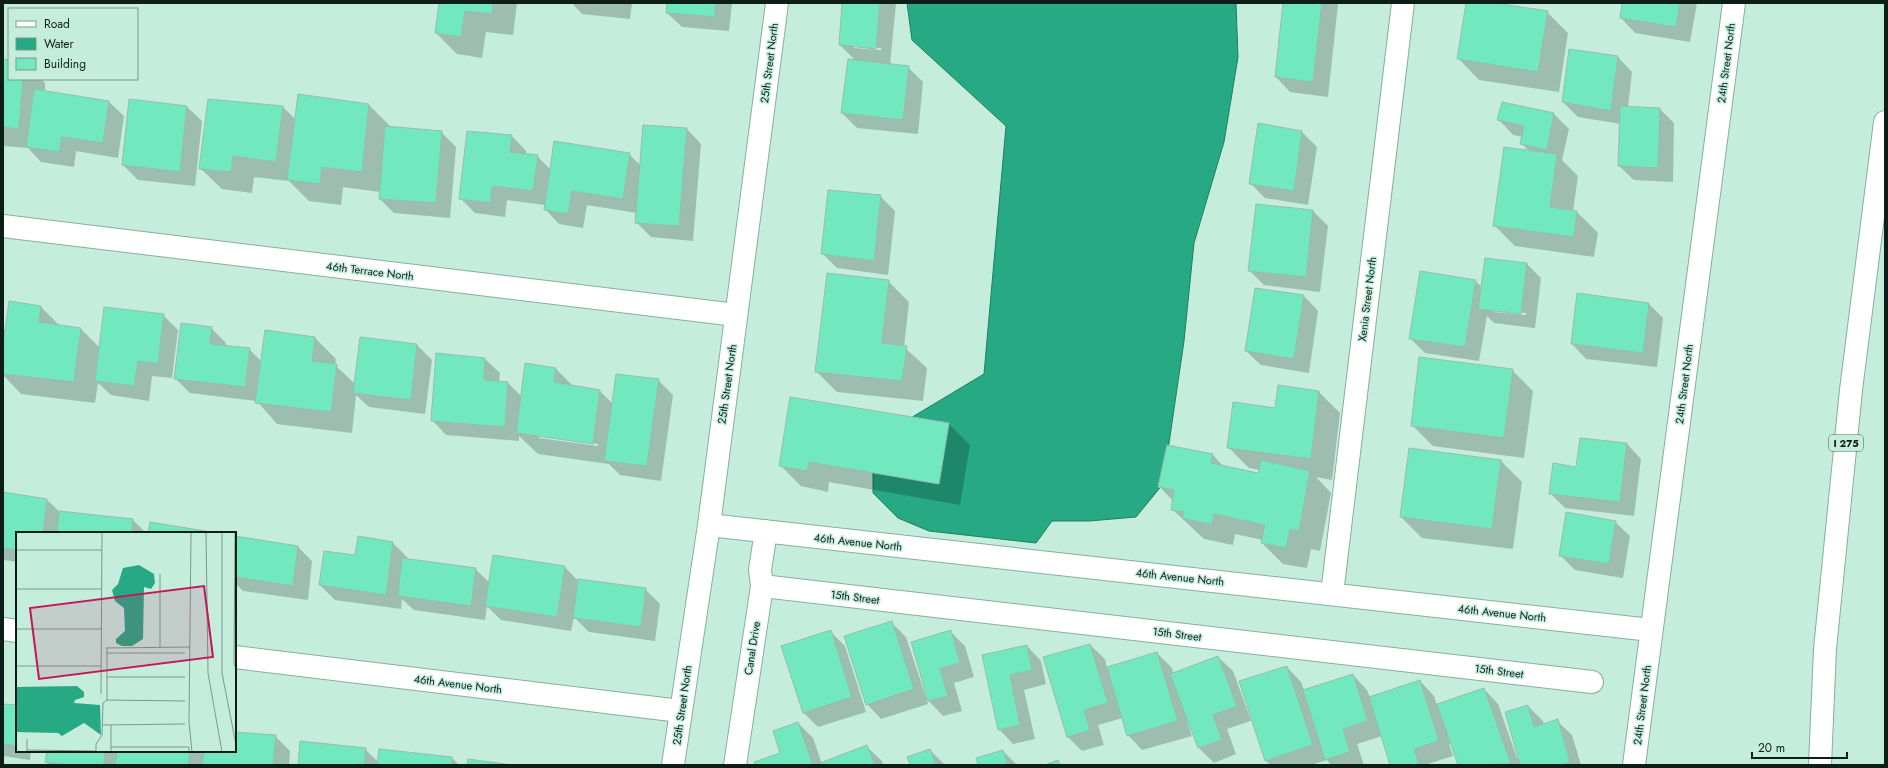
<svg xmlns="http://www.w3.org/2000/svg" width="1888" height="768" font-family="Jost,sans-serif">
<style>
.water{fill:#27a984;stroke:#1f7f63}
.shadow{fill:#0003;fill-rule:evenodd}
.building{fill:#72e8c0;stroke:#96bdae}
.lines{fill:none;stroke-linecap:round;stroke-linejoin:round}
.street-casing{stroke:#86ae9e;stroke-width:24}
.highway-casing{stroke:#86ae9e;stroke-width:24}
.street{stroke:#fff;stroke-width:22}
.highway{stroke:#fff;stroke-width:22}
.labels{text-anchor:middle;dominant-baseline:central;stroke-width:3;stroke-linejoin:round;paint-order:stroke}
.shield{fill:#c4eddc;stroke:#445b52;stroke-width:1}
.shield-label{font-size:10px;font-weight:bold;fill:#0d1d17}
.street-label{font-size:11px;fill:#0d1d17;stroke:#c4eddc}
.inset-road{fill:none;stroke:#7b9a8d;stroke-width:1}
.view{fill:#c2185b;fill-opacity:0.15;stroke:#c2185b;stroke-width:2}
.inset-edge{fill:none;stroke:#0d1d17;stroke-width:2}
</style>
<rect width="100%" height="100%" fill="#c4eddc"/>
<!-- water -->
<path class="water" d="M 907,3 L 1236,3 L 1238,57 L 1224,142 L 1194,243 L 1184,341 L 1163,484 L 1136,517 L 1089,521 L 1052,521 L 1036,543 L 929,531 L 898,518 L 873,493 L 873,448 L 914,416 L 984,374 L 1006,126 L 912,40 Z"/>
<!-- shadow -->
<path class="shadow" d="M 440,3 L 517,3 L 513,35 L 486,32 L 482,58 L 457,54 L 436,33 Z
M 572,3 L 632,3 L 630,19 L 582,14 Z
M 668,3 L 732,3 L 729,31 L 682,27 L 667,13 Z
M 843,3 L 896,3 L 890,65 L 908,67 L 923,82 L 918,134 L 857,128 L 842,113 L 856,61 L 840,45 ZM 854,46 L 881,48 L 881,50 L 854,48 Z
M 1284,3 L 1338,4 L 1328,97 L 1290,92 L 1276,77 Z
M 1467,3 L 1488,3 L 1547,12 L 1568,33 L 1559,92 L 1479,80 L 1458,58 Z
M 1623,3 L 1697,3 L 1690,42 L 1635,33 L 1621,18 Z
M 1618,57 L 1632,72 L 1628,107 L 1660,109 L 1674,123 L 1673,182 L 1634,180 L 1619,166 L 1621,124 L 1578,117 L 1563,102 Z
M 3,60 L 9,61 L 9,79 L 41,79 L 45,83 L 45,92 L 109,102 L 124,116 L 118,158 L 76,151 L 74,167 L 41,162 L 28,148 L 3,146 Z
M 1502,103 L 1554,114 L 1569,129 L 1562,160 L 1578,176 L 1573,211 L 1577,212 L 1598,233 L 1594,257 L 1515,246 L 1494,225 L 1529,151 L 1522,144 L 1523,137 L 1513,135 L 1499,120 Z
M 369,105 L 390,126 L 390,128 L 441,132 L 456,147 L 450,218 L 394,213 L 380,199 L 380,192 L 343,187 L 341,205 L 309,201 L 289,181 L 254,177 L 252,193 L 222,189 L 200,168 L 283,107 L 296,120 Z
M 187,107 L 202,121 L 195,186 L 138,180 L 123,165 Z
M 687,129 L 701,144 L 693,241 L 651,237 L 636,222 L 637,213 L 587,205 L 583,228 L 559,224 L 545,209 L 545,205 L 507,200 L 505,217 L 475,213 L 460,198 L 512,136 L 526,151 L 526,155 L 537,156 L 551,170 L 629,154 L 641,166 Z
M 1302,132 L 1317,147 L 1308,205 L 1265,198 L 1250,183 Z
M 880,196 L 895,211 L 888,275 L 837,268 L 822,253 Z
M 1313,211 L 1328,226 L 1320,292 L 1264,285 L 1249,270 Z
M 1527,264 L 1541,278 L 1535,328 L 1494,323 L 1487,316 L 1479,361 L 1425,353 L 1410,338 L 1475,281 L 1482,287 ZM 1494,310 L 1526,313 L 1526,315 L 1494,312 Z
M 888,281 L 909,302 L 904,347 L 927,368 L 923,401 L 837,392 L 816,371 Z
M 1304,296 L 1318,311 L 1309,373 L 1261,365 L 1246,351 Z
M 10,302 L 41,307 L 60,326 L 81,329 L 100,348 L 163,315 L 178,330 L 172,378 L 152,376 L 149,401 L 111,395 L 98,383 L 95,403 L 21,394 L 3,375 L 3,329 L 6,331 Z
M 1649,304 L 1663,318 L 1657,367 L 1586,359 L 1572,344 Z
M 211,328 L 226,343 L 226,347 L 249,349 L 262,362 L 315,338 L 336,359 L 335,365 L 355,384 L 361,338 L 417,345 L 432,360 L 425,414 L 369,407 L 356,395 L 352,433 L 277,424 L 257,401 L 190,393 L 175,378 Z
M 485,359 L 500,373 L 499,382 L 508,383 L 522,397 L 556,369 L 573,386 L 600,391 L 613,404 L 658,380 L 673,395 L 661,481 L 620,475 L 609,464 L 538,454 L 519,436 L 519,441 L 446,435 L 432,420 ZM 539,436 L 598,444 L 598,446 L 539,438 Z
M 1512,370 L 1533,391 L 1524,458 L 1433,446 L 1412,425 Z
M 1319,392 L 1340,413 L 1332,480 L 1316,477 L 1331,493 L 1320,551 L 1311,549 L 1307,568 L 1283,564 L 1262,543 L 1263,540 L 1235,534 L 1233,545 L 1204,539 L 1172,509 L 1173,501 L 1159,486 L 1213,455 L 1224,467 L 1259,474 L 1260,470 L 1249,468 L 1228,447 L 1276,409 Z
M 949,424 L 970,445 L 960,505 L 829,482 L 828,492 L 801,486 L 780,465 Z
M 1627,444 L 1641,459 L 1634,516 L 1565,508 L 1550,493 Z
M 1410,449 L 1501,461 L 1522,482 L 1513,549 L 1422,538 L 1401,517 Z
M 3,494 L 47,500 L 60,512 L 133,520 L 146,533 L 17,533 L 17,562 L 3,560 Z
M 1615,522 L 1630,536 L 1623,578 L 1575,570 L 1560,555 Z
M 235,537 L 298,547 L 312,561 L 308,600 L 243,591 L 235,583 Z
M 392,542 L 407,557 L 407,560 L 475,569 L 490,583 L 565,567 L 579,582 L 645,589 L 660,604 L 655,641 L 589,632 L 574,617 L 571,631 L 501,620 L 487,606 L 485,620 L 414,610 L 402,599 L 401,609 L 335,600 L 320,585 L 356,557 Z
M 891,622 L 906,637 L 926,697 L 928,697 L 950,631 L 965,646 L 974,677 L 954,683 L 962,711 L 943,716 L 926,698 L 928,704 L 881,719 L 867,704 Z
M 830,631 L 845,646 L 866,712 L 818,727 L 804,713 Z
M 1090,645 L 1105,659 L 1107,668 L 1157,653 L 1172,668 L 1173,673 L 1218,657 L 1233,671 L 1251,720 L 1287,667 L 1301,682 L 1304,690 L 1353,675 L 1367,690 L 1370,698 L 1420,681 L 1434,696 L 1437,705 L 1484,689 L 1498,704 L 1517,758 L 1519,758 L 1528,706 L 1543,721 L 1544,725 L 1557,721 L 1572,735 L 1581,765 L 1459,765 L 1451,743 L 1449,744 L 1453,756 L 1428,764 L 1428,765 L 1391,765 L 1382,736 L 1357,744 L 1364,765 L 1331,765 L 1327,760 L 1311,765 L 1270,765 L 1265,760 L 1253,720 L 1227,729 L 1236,754 L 1214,763 L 1199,748 L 1189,721 L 1187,721 L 1192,736 L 1142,750 L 1128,735 L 1123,718 L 1098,725 L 1104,745 L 1082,751 L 1067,736 Z
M 1027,646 L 1041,661 L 1046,684 L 1024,690 L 1035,739 L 1013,744 L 999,729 L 983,655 Z
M 3,705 L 17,706 L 17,751 L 31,751 L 30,760 L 3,756 Z
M 798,723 L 813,738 L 822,764 L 867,747 L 882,761 L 883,765 L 757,765 L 781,753 Z
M 235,733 L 275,736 L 290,751 L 289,765 L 49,765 L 46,762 L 48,751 L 235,751 Z
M 365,749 L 378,762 L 452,758 L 459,765 L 299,765 Z
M 930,750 L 945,765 L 911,765 Z
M 1003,751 L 1017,765 L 979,765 Z"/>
<!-- building -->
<path class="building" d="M 439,3 L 493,3 L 492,14 L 465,11 L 461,37 L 435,33 Z
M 667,3 L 716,3 L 715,17 L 666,13 Z
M 842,3 L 880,3 L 876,49 L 839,45 Z
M 1283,3 L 1322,3 L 1313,82 L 1275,77 Z
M 1466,3 L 1495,3 L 1548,11 L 1538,72 L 1457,59 Z
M 1622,3 L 1680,3 L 1676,27 L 1620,18 Z
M 1569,49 L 1618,56 L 1611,111 L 1562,102 Z
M 3,59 L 9,60 L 9,79 L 23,79 L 19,129 L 3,127 Z
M 848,59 L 909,66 L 903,120 L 841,113 Z
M 34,89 L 109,101 L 103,143 L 62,137 L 59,152 L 26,147 Z
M 298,94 L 369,104 L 362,172 L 322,167 L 320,184 L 287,180 Z
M 129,99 L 187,106 L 180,172 L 122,165 Z
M 208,99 L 283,106 L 276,162 L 233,156 L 231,172 L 199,169 Z
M 1502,102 L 1554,113 L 1547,150 L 1520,144 L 1524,126 L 1497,120 Z
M 1620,106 L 1660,108 L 1658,168 L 1618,166 Z
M 1258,123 L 1302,131 L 1294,191 L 1249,184 Z
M 643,125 L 687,128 L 679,226 L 635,223 Z
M 385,126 L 442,131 L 436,203 L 379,199 Z
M 467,131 L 512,135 L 510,152 L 538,155 L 533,191 L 492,186 L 491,203 L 459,199 Z
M 554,141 L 630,153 L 623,199 L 572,191 L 568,214 L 544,210 Z
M 1504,147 L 1557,154 L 1550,207 L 1577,211 L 1574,237 L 1493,226 Z
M 828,190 L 881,195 L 874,261 L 821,254 Z
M 1256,204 L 1313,210 L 1306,277 L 1248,271 Z
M 1485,258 L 1527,263 L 1521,314 L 1478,309 Z
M 1420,271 L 1476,280 L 1465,347 L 1409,339 Z
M 827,273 L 889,280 L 882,343 L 907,346 L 902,381 L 815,372 Z
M 1255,288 L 1304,295 L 1294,359 L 1245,351 Z
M 1577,293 L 1649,303 L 1643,353 L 1571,344 Z
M 9,301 L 41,306 L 39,322 L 81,328 L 74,382 L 3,374 L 3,346 Z
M 104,307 L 164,314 L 158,364 L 138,361 L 134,386 L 95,381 Z
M 181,323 L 212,327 L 210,344 L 250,348 L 245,387 L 174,379 Z
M 265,330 L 315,337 L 312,361 L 337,364 L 331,412 L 255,403 Z
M 360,337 L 417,344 L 411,400 L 353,393 Z
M 436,353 L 485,358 L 484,380 L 508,382 L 505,427 L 431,421 Z
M 1419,357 L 1513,369 L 1504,438 L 1411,426 Z
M 525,363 L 556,368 L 554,382 L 600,390 L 593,444 L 516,433 Z
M 616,374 L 659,379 L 647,466 L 604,461 Z
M 1278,385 L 1319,391 L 1311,459 L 1227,448 L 1233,402 L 1275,408 Z
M 790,397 L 949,423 L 939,484 L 809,462 L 807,471 L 779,466 Z
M 1580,438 L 1627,443 L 1620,502 L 1549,494 L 1553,463 L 1576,467 Z
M 1167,445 L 1213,454 L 1211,463 L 1258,473 L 1261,460 L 1310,471 L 1299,531 L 1290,529 L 1286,548 L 1261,543 L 1265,525 L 1214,514 L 1212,525 L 1182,518 L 1184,512 L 1171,510 L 1174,490 L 1158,487 Z
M 1409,448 L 1501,460 L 1492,529 L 1400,517 Z
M 3,492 L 47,499 L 43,533 L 17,533 L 17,550 L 3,548 Z
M 59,511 L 133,519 L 132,533 L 57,533 Z
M 1566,512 L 1616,521 L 1609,564 L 1559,556 Z
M 150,522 L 217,533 L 148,533 Z
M 235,536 L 298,546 L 293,586 L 235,577 Z
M 358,536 L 393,542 L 386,595 L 319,585 L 324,551 L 355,555 Z
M 493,555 L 565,566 L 557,617 L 485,606 Z
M 402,558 L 476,568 L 471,606 L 398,596 Z
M 578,579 L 646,588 L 641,627 L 573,618 Z
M 892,621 L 914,689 L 866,705 L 844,636 Z
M 831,630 L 852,697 L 803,713 L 781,646 Z
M 951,630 L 960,663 L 940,669 L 948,696 L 928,701 L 911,642 Z
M 1090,644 L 1108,703 L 1084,710 L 1090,730 L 1067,737 L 1043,657 Z
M 1027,645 L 1032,670 L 1010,675 L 1020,725 L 998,730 L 982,655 Z
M 1157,652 L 1178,721 L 1127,736 L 1107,667 Z
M 1218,656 L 1237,706 L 1213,715 L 1222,740 L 1198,748 L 1170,674 Z
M 1287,666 L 1313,745 L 1265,761 L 1239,681 Z
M 1353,674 L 1368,721 L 1343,729 L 1350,752 L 1325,760 L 1303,690 Z
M 1420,680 L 1439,741 L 1414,749 L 1419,765 L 1390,765 L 1369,697 Z
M 1484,688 L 1511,764 L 1458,765 L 1437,704 Z
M 3,704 L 17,705 L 16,746 L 3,744 Z
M 1528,705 L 1534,727 L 1558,719 L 1570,762 L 1561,765 L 1520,765 L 1505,712 Z
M 798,722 L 813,765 L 755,765 L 754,762 L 780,753 L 773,731 Z
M 235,732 L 276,735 L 273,765 L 202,765 L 204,751 L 235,751 Z
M 300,741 L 366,748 L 364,765 L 298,765 Z
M 867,745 L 875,765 L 820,765 L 820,763 Z
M 379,749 L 452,757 L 452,765 L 377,765 Z
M 930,749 L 936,765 L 910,765 L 907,757 Z
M 1003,750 L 1008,765 L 978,765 L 976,758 Z
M 47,751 L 105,751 L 104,765 L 68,765 L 45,762 Z
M 117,751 L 190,751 L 188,765 L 115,765 Z
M 468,759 L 513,765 L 467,765 Z
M 1058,760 L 1060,765 L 1045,765 Z"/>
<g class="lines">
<defs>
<path id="street" d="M 3,226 L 736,315
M 709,525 L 1651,630
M 762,586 L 1592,682
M 1332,594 L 1403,3
M 3,629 L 17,631
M 235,657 L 680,711
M 673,765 L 709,525 L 777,3
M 735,765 L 762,586 L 760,570 L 766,531
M 1634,765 L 1734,3"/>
<path id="highway" d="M 1820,765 L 1825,649 L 1851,390 L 1885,122"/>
</defs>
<!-- street casing -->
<use href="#street" class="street-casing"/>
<!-- highway casing -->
<use href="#highway" class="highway-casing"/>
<!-- street -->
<use href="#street" class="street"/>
<!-- highway -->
<use href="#highway" class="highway"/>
</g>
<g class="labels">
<!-- shield labels -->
<rect class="shield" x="1829" y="435" width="34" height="16" rx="3"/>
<g class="shield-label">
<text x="1846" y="443">I 275</text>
</g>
<!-- street labels -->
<g class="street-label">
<text transform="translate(769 63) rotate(-83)">25th Street North</text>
<text transform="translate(1726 63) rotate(-83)">24th Street North</text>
<text transform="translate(370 271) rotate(7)">46th Terrace North</text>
<text transform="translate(1367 299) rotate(-83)">Xenia Street North</text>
<text transform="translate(727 384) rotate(-82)">25th Street North</text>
<text transform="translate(1684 384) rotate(-83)">24th Street North</text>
<text transform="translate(858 542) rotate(6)">46th Avenue North</text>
<text transform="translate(1180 577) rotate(6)">46th Avenue North</text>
<text transform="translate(855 597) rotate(7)">15th Street</text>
<text transform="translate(1502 613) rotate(6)">46th Avenue North</text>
<text transform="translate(1177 634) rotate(7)">15th Street</text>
<text transform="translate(752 648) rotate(-81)">Canal Drive</text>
<text transform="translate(1499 671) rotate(7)">15th Street</text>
<text transform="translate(458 684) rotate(7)">46th Avenue North</text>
<text transform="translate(682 705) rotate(-82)">25th Street North</text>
<text transform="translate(1642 705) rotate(-83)">24th Street North</text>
</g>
</g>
<!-- overview -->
<g transform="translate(16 532)">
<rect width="220" height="220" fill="#c4eddc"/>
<path d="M 123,33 L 138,42 L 139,51 L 135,57 L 128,55 L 127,107 L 116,114 L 106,114 L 100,111 L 100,107 L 109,99 L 108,76 L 99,69 L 96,58 L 102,52 L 107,36 ZM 61,154 L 68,160 L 68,165 L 59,168 L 58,171 L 84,173 L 85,203 L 68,191 L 46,204 L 42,201 L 0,200 L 0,155 Z" fill="#27a984"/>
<path class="inset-road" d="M 175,0 L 173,190 L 176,220M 190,0 L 192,141 L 206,220M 206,0 L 206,141 L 220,213M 219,0 L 218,132 L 220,136M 0,18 L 86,18M 144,42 L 144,115M 0,57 L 86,57M 0,97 L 86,97M 90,116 L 174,115M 91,121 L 169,121M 0,134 L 85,134M 90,145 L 169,145M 85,162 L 86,0M 91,168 L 169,169M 87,193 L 169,192M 95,193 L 95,220M 95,215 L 173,215 L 173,220M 11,218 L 80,219M 11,220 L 11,207M 80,220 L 80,212 L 86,203 L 87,171 L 91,168 L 91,116"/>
<path class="view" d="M 188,54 L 197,125 L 23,147 L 14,76 Z"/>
<rect width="220" height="220" class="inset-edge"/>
</g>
<!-- border -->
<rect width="1888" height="768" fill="none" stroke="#0d1d17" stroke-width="8"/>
<!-- legend -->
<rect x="8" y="8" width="130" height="72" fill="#c4eddc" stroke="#7b9a8d"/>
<rect x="16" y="21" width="20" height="6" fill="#ffffff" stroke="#7b9a8d"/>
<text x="44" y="28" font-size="12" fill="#0d1d17">Road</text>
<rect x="16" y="38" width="20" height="12" fill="#27a984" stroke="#7b9a8d"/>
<text x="44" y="48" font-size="12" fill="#0d1d17">Water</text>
<rect x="16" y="58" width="20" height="12" fill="#72e8c0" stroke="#7b9a8d"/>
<text x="44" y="68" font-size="12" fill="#0d1d17">Building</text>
<!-- scale -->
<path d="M1752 752v6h95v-6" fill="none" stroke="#0d1d17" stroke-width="2"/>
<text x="1758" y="752" font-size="12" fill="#0d1d17" stroke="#c4eddc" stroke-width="3" paint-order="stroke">20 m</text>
</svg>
